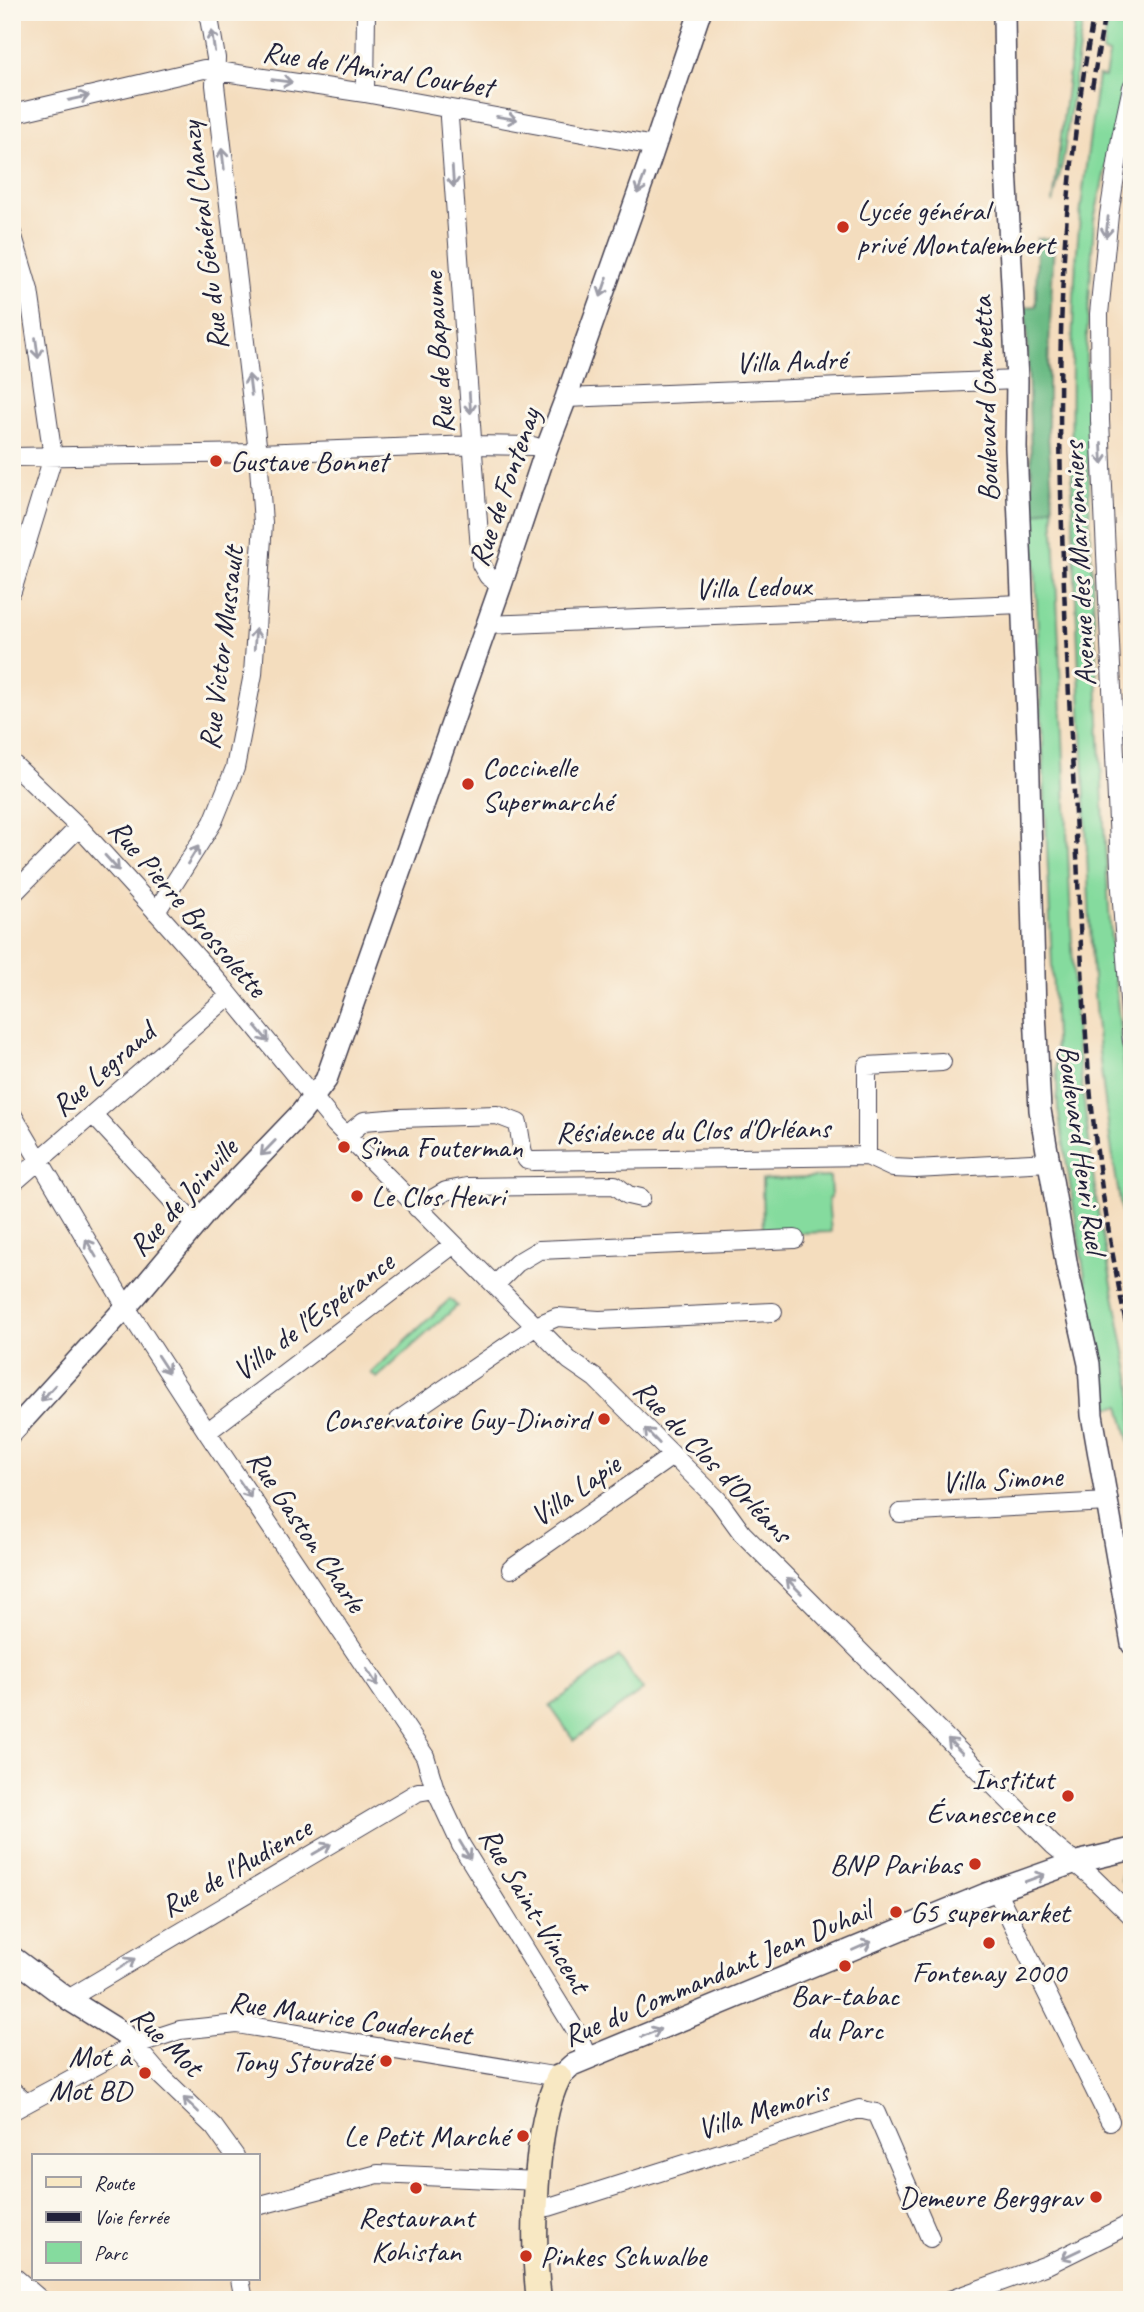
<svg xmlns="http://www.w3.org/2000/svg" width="1144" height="2312" font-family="Caveat,sans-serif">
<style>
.green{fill:#85db9e;stroke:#547e6c;stroke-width:2}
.forest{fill:#6cbb85;stroke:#476e60;stroke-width:2}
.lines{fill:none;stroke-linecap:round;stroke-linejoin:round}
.minor-casing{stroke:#423e4f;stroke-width:20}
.tertiary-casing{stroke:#423e4f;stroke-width:24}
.secondary-casing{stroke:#423e4f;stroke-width:27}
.minor{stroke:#fff;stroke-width:18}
.tertiary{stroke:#fff;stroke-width:21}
.secondary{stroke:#f8e8c3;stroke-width:24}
.rail{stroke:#22223b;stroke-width:4.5;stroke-dasharray:10 5;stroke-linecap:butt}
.oneway{stroke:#9c9ca7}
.poi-dot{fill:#c8321e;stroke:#fbf7ec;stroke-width:2.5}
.labels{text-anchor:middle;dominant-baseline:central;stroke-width:6;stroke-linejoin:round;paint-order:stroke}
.street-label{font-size:30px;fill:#22223b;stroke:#fbf7ec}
.poi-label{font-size:30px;fill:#22223b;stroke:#fbf7ec;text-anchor:start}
</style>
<rect width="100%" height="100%" fill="#fbf7ec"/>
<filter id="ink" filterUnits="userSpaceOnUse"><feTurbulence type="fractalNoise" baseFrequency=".0143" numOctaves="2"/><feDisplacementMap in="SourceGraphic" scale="14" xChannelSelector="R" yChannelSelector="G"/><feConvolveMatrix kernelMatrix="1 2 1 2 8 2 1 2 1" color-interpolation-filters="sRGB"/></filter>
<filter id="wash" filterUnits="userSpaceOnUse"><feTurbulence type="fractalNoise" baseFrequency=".00686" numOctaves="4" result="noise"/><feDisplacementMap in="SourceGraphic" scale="28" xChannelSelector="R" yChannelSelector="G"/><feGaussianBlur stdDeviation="1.57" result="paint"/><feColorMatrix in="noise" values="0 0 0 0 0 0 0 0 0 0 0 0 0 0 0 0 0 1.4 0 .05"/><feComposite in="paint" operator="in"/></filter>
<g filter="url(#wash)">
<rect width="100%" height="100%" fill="#f4ddbe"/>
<!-- green -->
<path class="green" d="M 1076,12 L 1084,12 L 1063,160 L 1053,203 Z
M 1110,12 L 1116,12 L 1113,25 L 1132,29 L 1132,34 L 1112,141 L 1094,220 L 1086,351 L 1090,532 L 1105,844 L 1111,941 L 1132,1147 L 1132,1270 C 1119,1200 1108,1131 1100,1061 C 1089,960 1088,857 1083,755 C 1076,603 1067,450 1074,298 C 1077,224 1088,150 1098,76 L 1105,77 L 1109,54 L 1102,52 Z
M 1053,506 L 1076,1038 L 1098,1213 L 1132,1387 L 1132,1451 L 1120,1406 L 1106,1408 L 1058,1109 L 1033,515 Z
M 830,1177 L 831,1198 L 828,1199 L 831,1232 L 763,1234 L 762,1180 Z
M 450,1299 L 457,1306 L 377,1378 L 371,1373 Z
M 619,1656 L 643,1690 L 574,1740 L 550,1706 Z
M 1132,1865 L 1132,1890 L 1121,1880 L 1122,1869 Z"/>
<!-- forest -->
<path class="forest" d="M 1037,238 L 1054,239 L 1048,369 L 1048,434 L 1053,506 L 1033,515 L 1026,307 L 1036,306 Z"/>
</g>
<g filter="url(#ink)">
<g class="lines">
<defs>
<path id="minor" d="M 1132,87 L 1121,138 L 1109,215 L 1099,314 L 1100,420 L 1121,889 L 1132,1041
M 365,93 L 366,12
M 451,109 L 449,118 L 481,564 L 488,576 L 501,585
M 12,114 L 204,69 L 365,93 L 654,146
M 12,233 L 29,290 L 53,457 L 12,591
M 566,398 L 1017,380
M 12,457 L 258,453 L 474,445 L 533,446 L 546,450
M 486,625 L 1022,604
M 12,763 L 79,827 L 161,917 L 223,987 L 335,1124 L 569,1360 L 595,1378 L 718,1500 L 742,1533 L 1053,1845 L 1092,1877 L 1132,1916
M 12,895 L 79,827
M 156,912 L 213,822 L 235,768 L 253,674 L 263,523 L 258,453 L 215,85 L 216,58 L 208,12
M 95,1113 L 98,1120 L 195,1225
M 12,1114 L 131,1315 L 207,1432 L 425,1756 L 435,1789 L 461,1845 L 577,2033 L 588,2059
M 346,1136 L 364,1121 L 400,1118 L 497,1115 L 518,1123 L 523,1154 L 527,1160 L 533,1161 L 867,1156 L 867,1066 L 942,1062
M 867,1156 L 893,1168 L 915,1169 L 1049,1162
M 12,1184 L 229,996
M 417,1208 L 446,1191 L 467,1187 L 615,1185 L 628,1195 L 641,1198
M 495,1285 L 517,1263 L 539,1250 L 795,1239
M 399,1420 L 536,1326 L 557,1317 L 599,1320 L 773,1312
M 207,1432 L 454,1244
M 900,1513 L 1108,1502
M 511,1569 L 672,1456
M 997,1892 L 1110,2121
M 68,1999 L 418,1792 L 435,1789
M 134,2045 L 159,2074 L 214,2127 L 235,2156
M 12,2090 L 26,2103
M 12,2111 L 134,2045 L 180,2030 L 237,2024 L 559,2077
M 257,2206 L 378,2174 L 538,2181
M 538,2207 L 549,2207 L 859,2109 L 876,2113 L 930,2238
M 12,2275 L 41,2300
M 240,2279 L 244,2300
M 950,2300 L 1047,2265 L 1132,2223"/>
<path id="tertiary" d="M 1004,12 L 1006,167 L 1017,380 L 1016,447 L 1028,741 L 1035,1013 L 1040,1110 L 1067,1267 L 1089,1364 L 1092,1415 L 1132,1644
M 12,1432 L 135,1297 L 209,1209 L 301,1113 L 326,1080 L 501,585 L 546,450 L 566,398 L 648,166 L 700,12
M 12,1957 L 68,1999 L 124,2034 L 134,2045
M 559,2077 L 572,2065 L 986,1894 L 1073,1863 L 1132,1849"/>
<path id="secondary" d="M 539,2300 C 532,2244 533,2126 559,2077"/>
</defs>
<!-- minor casing -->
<use href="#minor" class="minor-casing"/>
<!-- tertiary casing -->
<use href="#tertiary" class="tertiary-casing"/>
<!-- secondary casing -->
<use href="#secondary" class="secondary-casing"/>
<!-- minor -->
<use href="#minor" class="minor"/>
<!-- tertiary -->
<use href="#tertiary" class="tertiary"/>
<!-- secondary -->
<use href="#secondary" class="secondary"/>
<!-- rail -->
<path class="rail" d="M 1094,12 C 1077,107 1065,204 1062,301 C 1056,458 1065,617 1073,774 C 1079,882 1081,991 1091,1098 C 1099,1183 1114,1268 1132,1352
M 1092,88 L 1105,12"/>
</g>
<!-- one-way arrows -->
<defs><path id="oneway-shaft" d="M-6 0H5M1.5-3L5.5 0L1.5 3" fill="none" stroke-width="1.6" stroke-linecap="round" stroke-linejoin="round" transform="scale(1.75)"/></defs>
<g class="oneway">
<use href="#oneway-shaft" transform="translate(213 41) rotate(-99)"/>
<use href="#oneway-shaft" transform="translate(282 81) rotate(8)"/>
<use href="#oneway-shaft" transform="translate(79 98) rotate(-13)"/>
<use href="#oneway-shaft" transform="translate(507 118) rotate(9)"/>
<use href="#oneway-shaft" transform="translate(223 159) rotate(-97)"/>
<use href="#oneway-shaft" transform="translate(453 177) rotate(86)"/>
<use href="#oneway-shaft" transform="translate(641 184) rotate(111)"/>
<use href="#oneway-shaft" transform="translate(1107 227) rotate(96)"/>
<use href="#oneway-shaft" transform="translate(604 287) rotate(109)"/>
<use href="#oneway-shaft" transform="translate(37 348) rotate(82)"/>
<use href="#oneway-shaft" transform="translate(250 385) rotate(-97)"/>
<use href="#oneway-shaft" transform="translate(470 403) rotate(86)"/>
<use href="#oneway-shaft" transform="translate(1102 454) rotate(87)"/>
<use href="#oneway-shaft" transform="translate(255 639) rotate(-86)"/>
<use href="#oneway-shaft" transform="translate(193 855) rotate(-58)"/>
<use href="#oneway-shaft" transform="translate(112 863) rotate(48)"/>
<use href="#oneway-shaft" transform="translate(262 1034) rotate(50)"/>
<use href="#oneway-shaft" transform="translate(268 1148) rotate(134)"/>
<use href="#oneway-shaft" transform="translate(91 1248) rotate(-120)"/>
<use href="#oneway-shaft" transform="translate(163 1364) rotate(57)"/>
<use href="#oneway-shaft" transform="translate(48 1393) rotate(132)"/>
<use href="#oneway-shaft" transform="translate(652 1436) rotate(-134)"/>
<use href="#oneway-shaft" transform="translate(245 1489) rotate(56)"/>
<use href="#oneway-shaft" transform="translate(794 1586) rotate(-135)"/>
<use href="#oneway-shaft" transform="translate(372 1677) rotate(56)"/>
<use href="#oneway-shaft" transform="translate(955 1746) rotate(-135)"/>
<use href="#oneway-shaft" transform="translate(322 1849) rotate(-30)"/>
<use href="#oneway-shaft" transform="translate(465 1850) rotate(59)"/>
<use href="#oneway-shaft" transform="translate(1035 1878) rotate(-20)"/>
<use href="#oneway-shaft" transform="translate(862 1946) rotate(-24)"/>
<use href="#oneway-shaft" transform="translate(126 1964) rotate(-32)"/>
<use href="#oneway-shaft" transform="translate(651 2033) rotate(-22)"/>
<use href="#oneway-shaft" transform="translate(191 2105) rotate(-136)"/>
<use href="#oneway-shaft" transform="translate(1071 2254) rotate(154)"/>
</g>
</g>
<!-- markers -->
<g class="poi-dot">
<circle cx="843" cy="227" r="7"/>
<circle cx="216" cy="461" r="7"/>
<circle cx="468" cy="784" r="7"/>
<circle cx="344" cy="1147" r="7"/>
<circle cx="357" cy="1196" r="7"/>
<circle cx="604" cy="1419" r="7"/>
<circle cx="1068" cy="1796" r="7"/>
<circle cx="975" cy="1864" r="7"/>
<circle cx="896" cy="1912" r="7"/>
<circle cx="989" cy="1943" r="7"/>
<circle cx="845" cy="1966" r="7"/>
<circle cx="386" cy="2061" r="7"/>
<circle cx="145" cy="2073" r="7"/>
<circle cx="523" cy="2136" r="7"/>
<circle cx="416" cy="2188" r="7"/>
<circle cx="1096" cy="2197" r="7"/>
<circle cx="526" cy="2256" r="7"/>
</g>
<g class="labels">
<!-- street labels -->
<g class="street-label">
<text transform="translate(378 69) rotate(9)">Rue de l'Amiral Courbet</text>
<text transform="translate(204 236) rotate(-97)">Rue du Général Chanzy</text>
<text transform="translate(438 353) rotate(-94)">Rue de Bapaume</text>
<text transform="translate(791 361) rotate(-2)">Villa André</text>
<text transform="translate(985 399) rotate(-92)">Boulevard Gambetta</text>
<text transform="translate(504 487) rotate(-71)">Rue de Fontenay</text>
<text transform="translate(1079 564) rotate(-93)">Avenue des Marronniers</text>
<text transform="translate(753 587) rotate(-2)">Villa Ledoux</text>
<text transform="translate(221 648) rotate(-83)">Rue Victor Mussault</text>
<text transform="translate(188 908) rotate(49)">Rue Pierre Brossolette</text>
<text transform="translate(103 1069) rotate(-41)">Rue Legrand</text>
<text transform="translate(693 1130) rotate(-1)">Résidence du Clos d'Orléans</text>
<text transform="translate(1082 1149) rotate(82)">Boulevard Henri Ruel</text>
<text transform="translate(183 1197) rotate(-48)">Rue de Joinville</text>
<text transform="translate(313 1316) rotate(-37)">Villa de l'Espérance</text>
<text transform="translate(713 1461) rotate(46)">Rue du Clos d'Orléans</text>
<text transform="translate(1002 1479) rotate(-3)">Villa Simone</text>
<text transform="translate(575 1490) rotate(-35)">Villa Lapie</text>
<text transform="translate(307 1531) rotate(56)">Rue Gaston Charle</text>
<text transform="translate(236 1867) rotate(-30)">Rue de l'Audience</text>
<text transform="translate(535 1910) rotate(59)">Rue Saint-Vincent</text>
<text transform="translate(717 1973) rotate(-23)">Rue du Commandant Jean Duhail</text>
<text transform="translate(350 2018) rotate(8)">Rue Maurice Couderchet</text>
<text transform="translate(167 2041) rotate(44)">Rue Mot</text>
<text transform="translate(763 2110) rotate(-17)">Villa Memoris</text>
</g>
<!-- poi labels -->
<g class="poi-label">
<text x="857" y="210">Lycée général<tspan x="857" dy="34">privé Montalembert</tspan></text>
<text x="230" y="461">Gustave Bonnet</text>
<text x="482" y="767">Coccinelle<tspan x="482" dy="34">Supermarché</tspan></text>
<text x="358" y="1147">Sima Fouterman</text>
<text x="371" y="1196">Le Clos Henri</text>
<text x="590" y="1419" text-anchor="end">Conservatoire Guy-Dinoird</text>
<text x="1054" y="1779" text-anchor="end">Institut<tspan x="1054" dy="34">Évanescence</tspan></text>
<text x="961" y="1864" text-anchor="end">BNP Paribas</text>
<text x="910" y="1912">G5 supermarket</text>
<text x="989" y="1972" text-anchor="middle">Fontenay 2000</text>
<text x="845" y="1995" text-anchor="middle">Bar-tabac<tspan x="845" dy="34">du Parc</tspan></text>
<text x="131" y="2056" text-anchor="end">Mot à<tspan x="131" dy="34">Mot BD</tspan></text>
<text x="372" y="2061" text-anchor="end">Tony Stourdzé</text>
<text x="509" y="2136" text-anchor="end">Le Petit Marché</text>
<text x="1082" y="2197" text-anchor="end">Demeure Berggrav</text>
<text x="416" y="2217" text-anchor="middle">Restaurant<tspan x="416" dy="34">Kohistan</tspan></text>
<text x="540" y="2256">Pinkes Schwalbe</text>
</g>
</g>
<!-- margin -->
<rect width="1144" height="2312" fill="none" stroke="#fbf7ec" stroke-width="42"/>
<!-- legend -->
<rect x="32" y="2154" width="228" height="126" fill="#fbf7ec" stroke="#a4a2a5" stroke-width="2"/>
<rect x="46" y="2177" width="35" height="10" fill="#f8e8c3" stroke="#a4a2a5" stroke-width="2"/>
<text x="94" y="2190" font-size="21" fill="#22223b">Route</text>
<rect x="46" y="2212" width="35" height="10" fill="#22223b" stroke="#a4a2a5" stroke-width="2"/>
<text x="94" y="2224" font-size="21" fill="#22223b">Voie ferrée</text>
<rect x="46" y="2242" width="35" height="21" fill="#85db9e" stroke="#a4a2a5" stroke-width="2"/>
<text x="94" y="2260" font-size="21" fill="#22223b">Parc</text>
</svg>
